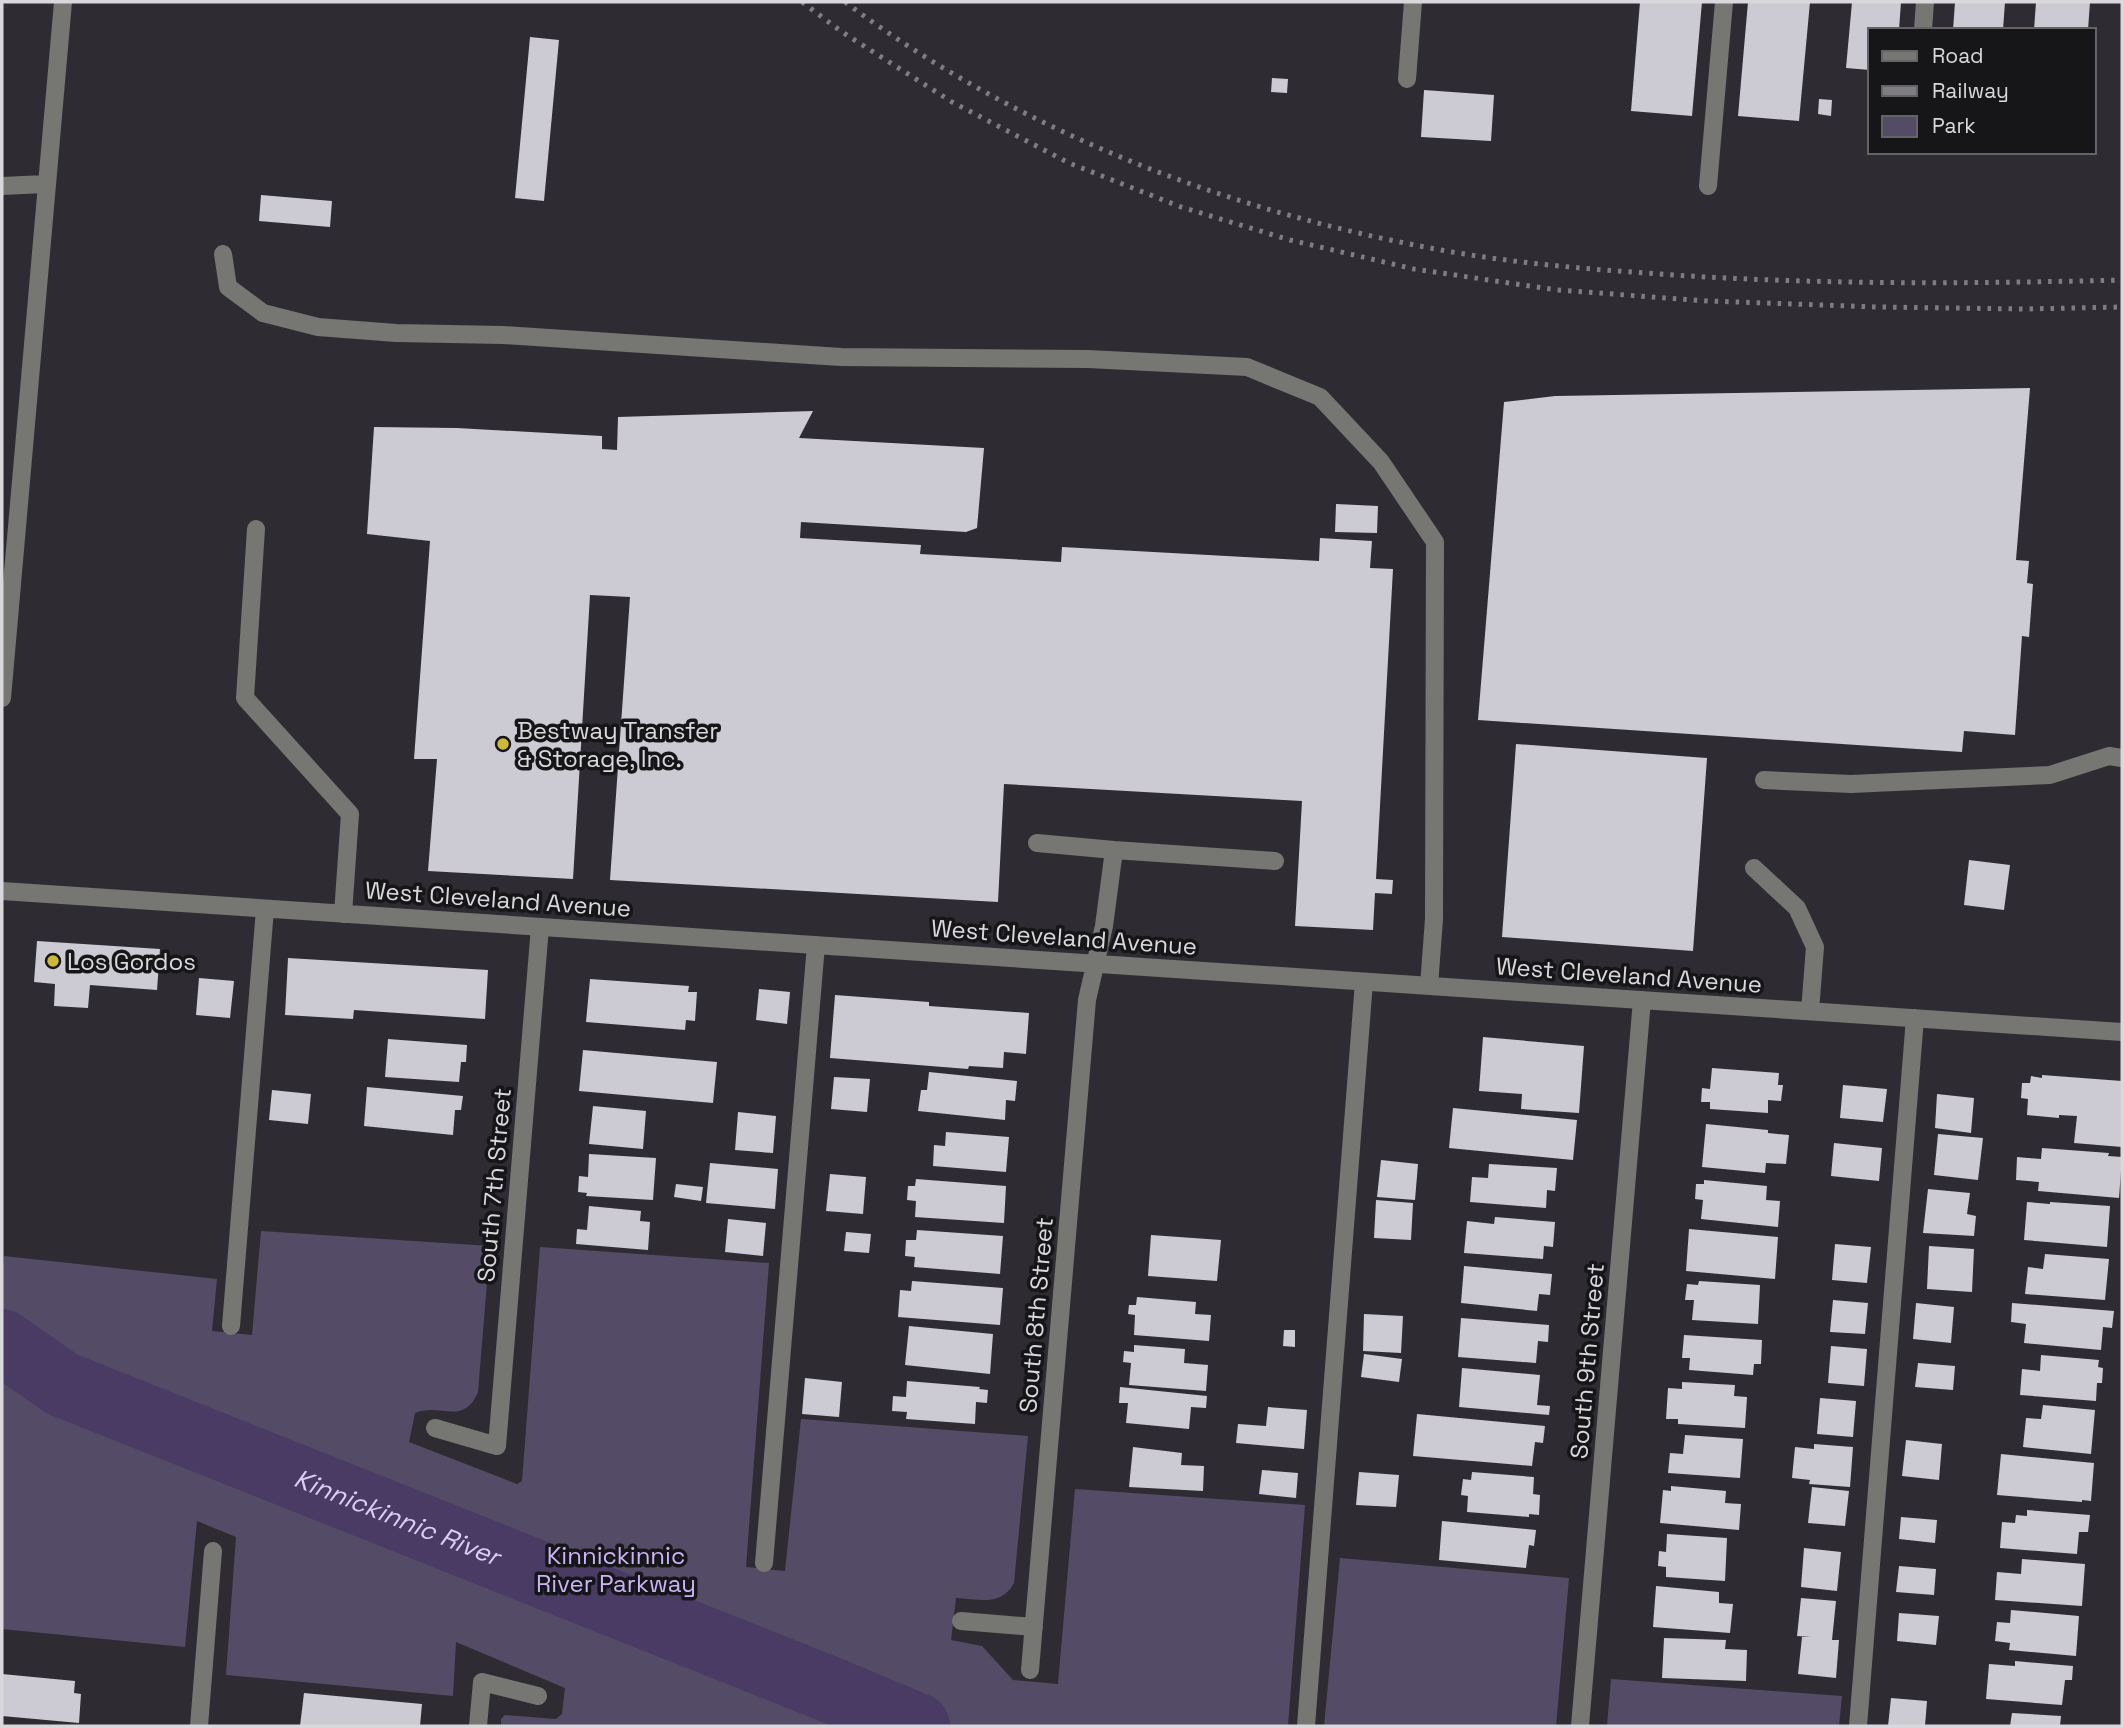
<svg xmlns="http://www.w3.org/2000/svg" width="2124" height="1728" font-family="'Space Grotesk',sans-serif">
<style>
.green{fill:#544c66}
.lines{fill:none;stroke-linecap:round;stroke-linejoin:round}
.river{stroke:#493b63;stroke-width:66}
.building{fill:#cccad2}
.minor{stroke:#767673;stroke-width:18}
.rail{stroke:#7f7d82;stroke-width:5;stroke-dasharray:3.5 7;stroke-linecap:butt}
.poi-dot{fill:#ccb939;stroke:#161517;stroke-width:2.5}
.labels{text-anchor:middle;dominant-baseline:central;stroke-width:7;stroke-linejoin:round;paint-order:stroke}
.poi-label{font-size:24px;fill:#dad8dc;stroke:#161517;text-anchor:start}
.street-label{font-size:24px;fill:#dad8dc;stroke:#161517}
.park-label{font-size:24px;fill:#cab3f8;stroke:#161517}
.water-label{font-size:26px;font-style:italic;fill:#d9ccf6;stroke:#161517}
</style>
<rect width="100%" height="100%" fill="#2e2c32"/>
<!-- green -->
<path class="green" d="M 261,1231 L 490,1246 L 478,1392 C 463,1427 440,1402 415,1413 L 409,1442 L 517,1484 L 522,1481 L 540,1247 L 769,1263 L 746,1567 L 785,1571 L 801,1419 L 1028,1436 L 1014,1583 C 1001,1607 979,1599 956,1598 L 951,1640 L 982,1646 L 1013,1680 L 1058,1684 L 1075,1489 L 1305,1505 L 1288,1726 L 501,1726 L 501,1719 L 505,1715 L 556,1719 L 562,1714 L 565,1688 L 456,1642 L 453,1696 L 226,1675 L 236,1537 L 197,1521 L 185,1647 L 2,1629 L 2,1278 L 4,1256 L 217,1279 L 212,1331 L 252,1335 Z
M 1340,1558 L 1569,1578 L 1556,1726 L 1324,1726 Z
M 1611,1679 L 1842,1696 L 1839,1726 L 1607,1726 Z"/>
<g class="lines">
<!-- river -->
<path class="river" id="s1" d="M 2,1342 L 62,1384 L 826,1688 L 917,1726"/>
</g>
<!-- building -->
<path class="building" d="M 1640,2 L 1702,2 L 1692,116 L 1631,111 Z
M 1748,2 L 1810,2 L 1799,121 L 1738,116 Z
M 1852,2 L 1901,2 L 1899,30 L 1870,30 L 1870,70 L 1846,68 Z
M 1955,2 L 2005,2 L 2003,30 L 1953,30 Z
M 2036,2 L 2090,2 L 2088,30 L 2034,30 Z
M 530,37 L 559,40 L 544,201 L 515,198 Z
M 1272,78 L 1288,79 L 1287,93 L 1271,92 Z
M 1424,90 L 1494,95 L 1491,141 L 1421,137 Z
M 1819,99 L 1832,100 L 1831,116 L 1818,114 Z
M 261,195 L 332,201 L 330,227 L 259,221 Z
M 2030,388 L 2016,560 L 2029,561 L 2027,583 L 2033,584 L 2029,637 L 2022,636 L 2015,735 L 1964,731 L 1962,752 L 1478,720 L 1504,402 L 1555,396 Z
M 813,411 L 799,438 L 984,448 L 977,528 L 966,532 L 801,522 L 800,538 L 921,545 L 920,554 L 1061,562 L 1062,547 L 1319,561 L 1320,538 L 1372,541 L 1370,568 L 1393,569 L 1376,879 L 1393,880 L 1392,894 L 1375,893 L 1373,930 L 1295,926 L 1302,801 L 1004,784 L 998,902 L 610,880 L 630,597 L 590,595 L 573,879 L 428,871 L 437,759 L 414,759 L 430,541 L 367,534 L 374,427 L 457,428 L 602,436 L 602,449 L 617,450 L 618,417 Z
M 1336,504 L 1378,506 L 1377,533 L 1335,532 Z
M 1516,744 L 1707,758 L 1693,951 L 1502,937 Z
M 1969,860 L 2010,865 L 2004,910 L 1964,905 Z
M 37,941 L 160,949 L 157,990 L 90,985 L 88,1008 L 54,1006 L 55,984 L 34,982 Z
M 288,958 L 488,970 L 485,1019 L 354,1010 L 353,1019 L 285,1015 Z
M 199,978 L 234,981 L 230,1018 L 196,1015 Z
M 590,979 L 689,986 L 688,992 L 697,992 L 695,1021 L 686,1020 L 685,1030 L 586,1022 Z
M 759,989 L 790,992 L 787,1024 L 756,1020 Z
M 835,995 L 929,1002 L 929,1006 L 1029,1013 L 1026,1054 L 1004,1052 L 1003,1068 L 969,1066 L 968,1069 L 830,1058 Z
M 1483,1037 L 1584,1046 L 1579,1113 L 1521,1109 L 1522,1094 L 1479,1091 Z
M 388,1039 L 467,1045 L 466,1062 L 461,1062 L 459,1082 L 385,1077 Z
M 583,1050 L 717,1062 L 713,1103 L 579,1091 Z
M 1712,1068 L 1779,1073 L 1778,1085 L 1783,1085 L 1781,1101 L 1768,1100 L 1768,1113 L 1710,1109 L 1710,1102 L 1701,1102 L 1702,1088 L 1710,1089 Z
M 929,1072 L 1017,1081 L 1015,1101 L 1006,1100 L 1005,1120 L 918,1111 L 921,1090 L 927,1090 Z
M 2042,1075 L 2122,1081 L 2122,1147 L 2074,1143 L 2077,1116 L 2059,1115 L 2059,1118 L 2027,1115 L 2028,1099 L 2021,1098 L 2022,1083 L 2030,1083 L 2031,1076 L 2042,1078 Z
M 834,1077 L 870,1079 L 867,1112 L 831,1109 Z
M 1843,1085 L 1887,1089 L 1883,1122 L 1840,1118 Z
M 367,1087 L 463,1096 L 461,1110 L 455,1110 L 453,1135 L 364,1126 Z
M 272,1090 L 311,1094 L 308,1124 L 269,1120 Z
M 1937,1094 L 1974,1098 L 1971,1133 L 1935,1128 Z
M 593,1106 L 646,1111 L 643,1149 L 589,1144 Z
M 1453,1108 L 1577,1120 L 1573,1160 L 1449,1148 Z
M 738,1112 L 776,1116 L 773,1153 L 735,1150 Z
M 1706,1124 L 1768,1130 L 1768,1133 L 1789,1135 L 1786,1164 L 1766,1163 L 1765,1173 L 1702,1167 Z
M 946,1132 L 1009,1137 L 1006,1172 L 933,1166 L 934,1145 L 945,1146 Z
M 1938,1134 L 1983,1138 L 1978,1180 L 1934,1175 Z
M 1834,1143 L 1882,1148 L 1879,1181 L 1831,1176 Z
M 2042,1148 L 2109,1153 L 2108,1156 L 2122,1157 L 2119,1198 L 2038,1191 L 2039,1182 L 2016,1180 L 2017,1157 L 2041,1159 Z
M 589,1154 L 656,1158 L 653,1200 L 586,1196 L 587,1193 L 578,1192 L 579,1176 L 588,1177 Z
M 1381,1160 L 1418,1164 L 1415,1200 L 1377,1197 Z
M 710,1163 L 778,1169 L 775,1209 L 706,1203 Z
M 1489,1164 L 1557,1168 L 1555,1191 L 1547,1190 L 1546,1208 L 1470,1202 L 1472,1177 L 1488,1178 Z
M 830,1174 L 866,1177 L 863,1214 L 826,1211 Z
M 916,1179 L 1006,1186 L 1004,1223 L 915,1217 L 916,1201 L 907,1200 L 908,1186 L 915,1186 Z
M 1704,1180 L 1767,1186 L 1766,1200 L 1780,1201 L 1778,1227 L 1701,1219 L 1703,1200 L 1695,1199 L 1696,1184 L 1704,1184 Z
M 676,1184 L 703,1187 L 701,1201 L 674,1197 Z
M 1928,1189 L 1970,1193 L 1967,1214 L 1976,1216 L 1974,1236 L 1923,1233 Z
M 1376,1200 L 1413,1203 L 1411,1240 L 1374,1238 Z
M 2027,1202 L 2050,1204 L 2050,1202 L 2110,1206 L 2107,1247 L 2024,1240 Z
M 589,1206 L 641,1211 L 640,1221 L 650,1222 L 648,1250 L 576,1244 L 577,1229 L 587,1230 Z
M 1495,1217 L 1555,1222 L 1553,1247 L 1544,1246 L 1543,1259 L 1464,1253 L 1467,1221 L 1494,1224 Z
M 728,1219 L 766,1223 L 763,1256 L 725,1252 Z
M 1689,1229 L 1778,1237 L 1775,1279 L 1686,1271 Z
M 917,1230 L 1003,1236 L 1000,1274 L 914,1267 L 915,1257 L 905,1256 L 906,1240 L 916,1240 Z
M 846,1232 L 871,1234 L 869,1253 L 844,1251 Z
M 1151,1235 L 1221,1240 L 1217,1281 L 1148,1276 Z
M 1835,1244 L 1871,1247 L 1867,1283 L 1832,1280 Z
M 1929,1246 L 1974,1249 L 1972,1292 L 1927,1289 Z
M 2045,1254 L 2109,1259 L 2105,1300 L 2025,1294 L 2028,1267 L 2043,1269 Z
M 1464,1266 L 1552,1274 L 1550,1295 L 1539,1294 L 1537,1311 L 1461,1303 Z
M 912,1281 L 1003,1288 L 1000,1325 L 898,1317 L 900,1290 L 911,1291 Z
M 1699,1281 L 1760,1285 L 1758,1324 L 1692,1320 L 1694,1300 L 1685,1300 L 1687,1284 L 1698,1285 Z
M 1137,1297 L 1196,1302 L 1195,1314 L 1211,1315 L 1209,1341 L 1134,1335 L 1135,1315 L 1128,1314 L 1129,1305 L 1136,1305 Z
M 1833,1300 L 1868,1303 L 1865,1334 L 1830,1332 Z
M 1916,1303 L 1954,1307 L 1951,1343 L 1913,1339 Z
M 2012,1303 L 2114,1311 L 2112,1328 L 2103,1327 L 2101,1350 L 2024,1343 L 2026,1324 L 2011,1322 Z
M 1364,1314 L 1403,1316 L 1401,1353 L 1363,1351 Z
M 1461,1318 L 1549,1325 L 1548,1342 L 1538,1341 L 1536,1363 L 1458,1357 Z
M 909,1326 L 993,1334 L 990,1374 L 905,1365 Z
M 1284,1330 L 1295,1330 L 1295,1347 L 1283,1346 Z
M 1684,1335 L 1762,1340 L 1761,1364 L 1754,1364 L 1753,1375 L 1689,1370 L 1690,1358 L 1682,1358 Z
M 1134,1345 L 1185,1349 L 1184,1363 L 1208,1365 L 1206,1391 L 1129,1385 L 1131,1363 L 1123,1362 L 1124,1351 L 1134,1352 Z
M 1831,1346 L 1867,1349 L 1864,1386 L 1828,1383 Z
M 1364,1354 L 1402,1359 L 1399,1382 L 1361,1377 Z
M 2041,1355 L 2099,1360 L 2098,1367 L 2103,1368 L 2102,1383 L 2097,1383 L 2096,1401 L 2020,1395 L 2022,1369 L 2040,1371 Z
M 1918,1363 L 1955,1366 L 1953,1390 L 1915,1387 Z
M 1462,1368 L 1540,1375 L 1537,1405 L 1550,1406 L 1549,1415 L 1459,1407 Z
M 805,1378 L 842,1382 L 839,1417 L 802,1414 Z
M 907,1381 L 980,1387 L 979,1389 L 988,1390 L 987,1403 L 976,1402 L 975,1424 L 906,1419 L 907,1412 L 892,1411 L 893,1396 L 906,1397 Z
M 1682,1382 L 1735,1385 L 1734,1396 L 1747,1397 L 1745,1428 L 1678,1424 L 1678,1419 L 1666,1419 L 1668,1388 L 1682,1389 Z
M 1120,1387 L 1207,1396 L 1206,1408 L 1191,1407 L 1189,1429 L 1126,1423 L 1128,1403 L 1119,1403 Z
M 1820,1398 L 1856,1401 L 1853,1437 L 1817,1434 Z
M 2043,1405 L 2095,1410 L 2091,1454 L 2023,1447 L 2026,1418 L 2041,1419 Z
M 1268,1407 L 1307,1410 L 1304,1449 L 1236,1443 L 1238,1424 L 1266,1426 Z
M 1417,1414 L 1545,1426 L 1543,1443 L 1535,1442 L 1532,1466 L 1413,1456 Z
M 1685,1435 L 1743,1439 L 1740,1478 L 1668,1473 L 1670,1453 L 1683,1454 Z
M 1906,1440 L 1942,1444 L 1939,1480 L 1902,1476 Z
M 1814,1444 L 1853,1447 L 1850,1487 L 1809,1484 L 1810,1480 L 1792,1478 L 1795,1447 L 1814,1449 Z
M 1133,1447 L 1182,1453 L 1181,1465 L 1204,1466 L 1203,1491 L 1129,1487 Z
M 2001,1454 L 2094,1463 L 2091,1501 L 2082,1500 L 2082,1502 L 1997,1495 Z
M 1262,1470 L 1298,1473 L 1296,1498 L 1259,1494 Z
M 1359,1472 L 1399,1475 L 1396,1507 L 1356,1505 Z
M 1472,1472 L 1534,1477 L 1533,1494 L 1540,1495 L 1539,1515 L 1529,1514 L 1529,1517 L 1467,1512 L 1468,1496 L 1461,1495 L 1463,1479 L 1471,1480 Z
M 1671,1486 L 1726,1491 L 1725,1503 L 1741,1504 L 1739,1530 L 1660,1523 L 1663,1490 L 1671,1491 Z
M 1812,1487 L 1849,1491 L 1845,1526 L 1808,1523 Z
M 2027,1510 L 2090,1515 L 2088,1532 L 2079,1532 L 2077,1554 L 2000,1548 L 2002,1522 L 2015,1523 L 2016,1515 L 2027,1516 Z
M 1901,1517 L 1937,1520 L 1935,1543 L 1899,1539 Z
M 1442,1521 L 1536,1530 L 1534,1546 L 1529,1545 L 1526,1568 L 1439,1560 Z
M 1667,1534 L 1727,1538 L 1725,1581 L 1666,1577 L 1666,1567 L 1658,1566 L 1659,1551 L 1666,1552 Z
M 1804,1548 L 1841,1552 L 1837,1591 L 1801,1587 Z
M 2022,1559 L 2085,1564 L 2082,1606 L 1995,1600 L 1997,1572 L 2021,1574 Z
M 1899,1566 L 1936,1569 L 1934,1595 L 1896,1592 Z
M 1656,1586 L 1719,1592 L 1719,1603 L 1733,1604 L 1730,1633 L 1653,1627 Z
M 1801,1598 L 1836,1601 L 1832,1640 L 1839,1640 L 1836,1678 L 1798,1674 L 1802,1637 L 1811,1637 L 1797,1636 Z
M 2011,1610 L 2079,1616 L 2076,1656 L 2009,1650 L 2010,1643 L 1995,1641 L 1997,1622 L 2010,1623 Z
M 1899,1613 L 1939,1616 L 1936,1645 L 1897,1641 Z
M 1664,1638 L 1726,1640 L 1725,1649 L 1747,1650 L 1746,1681 L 1662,1678 Z
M 2015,1661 L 2073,1666 L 2072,1680 L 2065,1680 L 2062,1705 L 1986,1699 L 1989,1664 L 2015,1666 Z
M 2,1674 L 75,1681 L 74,1693 L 81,1694 L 79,1723 L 2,1716 Z
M 304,1693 L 422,1704 L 420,1726 L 300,1726 Z
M 1891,1698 L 1927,1701 L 1925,1726 L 1888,1726 Z
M 2012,1713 L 2061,1716 L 2060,1726 L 2010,1726 Z"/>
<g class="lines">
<!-- minor -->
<path class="minor" d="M 1923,30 L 1925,2
M 1407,79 L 1413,2
M 2,186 L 45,184
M 1708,186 L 1724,2
M 223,254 L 228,287 L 263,313 L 318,327 L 396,333 L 503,335 L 841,357 L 1088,359 L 1247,367 L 1320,397 L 1381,462 L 1435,542 L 1434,919 L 1429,986
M 256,529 L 245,698 L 350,814 L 343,914
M 2,698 L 63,2
M 1764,780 L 1851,784 L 2050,775 L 2109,756 L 2122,758
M 1114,850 L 1275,861
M 1754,868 L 1797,908 L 1815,947 L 1810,1011
M 2,891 L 2122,1032
M 231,1326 L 265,909
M 435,1428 L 497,1446 L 540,927
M 764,1563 L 816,945
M 961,1621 L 1034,1627
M 1030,1670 L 1087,1000 L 1104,926 L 1114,850 L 1037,843
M 199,1726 L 213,1551
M 478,1726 L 482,1682 L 538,1696
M 1306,1726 L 1364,982
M 1580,1726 L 1642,1000
M 1858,1726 L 1915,1018"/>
<!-- rail -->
<path class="rail" d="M 802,2 L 842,32 L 952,102 L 1069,163 L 1181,207 L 1290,240 L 1414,269 L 1557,290 L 1708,301 L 1879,307 L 2024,309 L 2122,307
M 845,2 C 1012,127 1216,207 1420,246 C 1495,261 1571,268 1646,273 C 1805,285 1964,284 2122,280"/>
</g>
<!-- markers -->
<g class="poi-dot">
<circle cx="503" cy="744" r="7"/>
<circle cx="53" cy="961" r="7"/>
</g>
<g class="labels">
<!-- poi labels -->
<g class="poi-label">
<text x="517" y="730">Bestway Transfer<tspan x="517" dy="28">&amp; Storage, Inc.</tspan></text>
<text x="67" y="961">Los Gordos</text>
</g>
<!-- street labels -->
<g class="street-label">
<text transform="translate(498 899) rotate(4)">West Cleveland Avenue</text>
<text transform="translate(1064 937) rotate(4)">West Cleveland Avenue</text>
<text transform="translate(1629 975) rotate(4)">West Cleveland Avenue</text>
<text transform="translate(494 1185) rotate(-85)">South 7th Street</text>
<text transform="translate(1036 1315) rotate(-85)">South 8th Street</text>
<text transform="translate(1587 1361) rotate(-85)">South 9th Street</text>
</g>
<!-- park labels -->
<g class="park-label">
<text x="616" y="1555">Kinnickinnic<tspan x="616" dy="28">River Parkway</tspan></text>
</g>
<!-- water labels -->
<g class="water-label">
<text stroke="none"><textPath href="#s1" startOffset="434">Kinnickinnic River</textPath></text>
</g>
</g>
<!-- border -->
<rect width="2124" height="1728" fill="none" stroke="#dad8dc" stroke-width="7"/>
<!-- legend -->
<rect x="1868" y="28" width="228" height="126" fill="#161517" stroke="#646366" stroke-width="2"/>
<rect x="1882" y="51" width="35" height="10" fill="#767673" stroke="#646366" stroke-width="2"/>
<text x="1932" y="63" font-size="21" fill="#dad8dc">Road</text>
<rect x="1882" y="86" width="35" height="10" fill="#7f7d82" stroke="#646366" stroke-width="2"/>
<text x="1932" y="98" font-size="21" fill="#dad8dc">Railway</text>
<rect x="1882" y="116" width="35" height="21" fill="#544c66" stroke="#646366" stroke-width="2"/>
<text x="1932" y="133" font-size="21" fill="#dad8dc">Park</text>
</svg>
